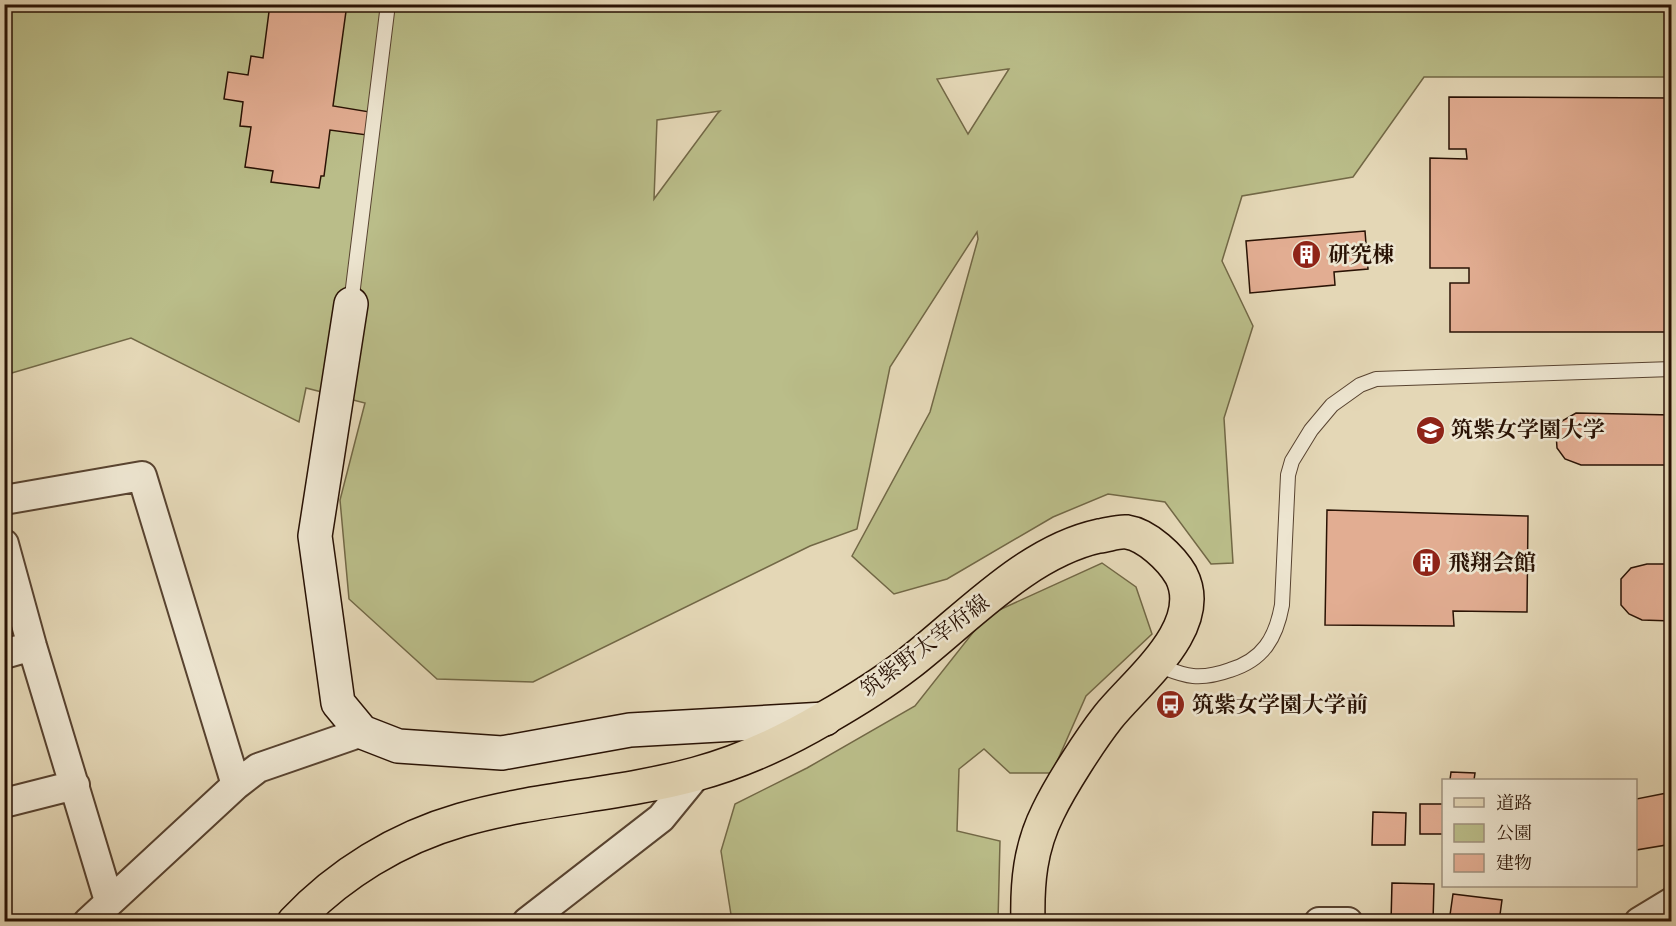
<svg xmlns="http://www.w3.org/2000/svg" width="1676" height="926" font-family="Cardo,'Noto Serif JP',serif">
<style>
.green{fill:#babd89;stroke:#726846;stroke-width:1.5;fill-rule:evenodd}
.building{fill:#e2ad92;stroke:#291204;stroke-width:1.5}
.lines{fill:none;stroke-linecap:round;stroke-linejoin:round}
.lane-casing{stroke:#584330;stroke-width:16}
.street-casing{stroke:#584330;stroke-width:32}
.secondary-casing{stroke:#291204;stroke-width:36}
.primary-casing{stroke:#291204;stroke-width:36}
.lane{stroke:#ede5d0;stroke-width:14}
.street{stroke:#ede5d0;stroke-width:28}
.secondary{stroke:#ede5d0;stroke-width:33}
.primary{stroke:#e4d7b6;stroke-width:33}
.labels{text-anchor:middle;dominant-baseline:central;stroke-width:5;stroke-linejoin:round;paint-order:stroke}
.poi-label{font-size:22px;font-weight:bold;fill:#291204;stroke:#ede5d0;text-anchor:start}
.street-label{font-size:22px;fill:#291204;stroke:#ede5d0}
</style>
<rect width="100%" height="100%" fill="#e4d7b6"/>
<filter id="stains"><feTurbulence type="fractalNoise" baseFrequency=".00333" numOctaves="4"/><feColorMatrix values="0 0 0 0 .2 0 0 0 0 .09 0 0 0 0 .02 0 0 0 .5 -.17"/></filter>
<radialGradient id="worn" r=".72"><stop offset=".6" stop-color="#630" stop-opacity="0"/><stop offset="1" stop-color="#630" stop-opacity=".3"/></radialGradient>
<!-- green -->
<path class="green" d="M 5,5 L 1671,5 L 1671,77 L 1424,77 L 1353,177 L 1242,196 L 1222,261 L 1253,326 L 1224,418 L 1233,563 L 1211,564 L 1165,502 L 1108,494 L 1053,517 L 947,579 L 894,594 L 852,556 L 930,412 L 978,239 L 977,232 L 890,367 L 857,529 L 810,546 L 533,682 L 437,679 L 349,599 L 340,500 L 365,403 L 306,388 L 299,422 L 131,338 L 5,375 ZM 1008,69 L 1009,69 L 968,134 L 937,79 ZM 720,111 L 717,114 L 654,199 L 657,120 Z
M 1102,563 L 1136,587 L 1152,634 L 1086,696 L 1052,773 L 1010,773 L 984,749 L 959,769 L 957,831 L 1000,841 L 998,921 L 732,921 L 721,851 L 735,804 L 807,768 L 915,706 L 986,616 Z"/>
<!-- building -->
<path class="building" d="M 270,4 L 347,4 L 333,106 L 370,112 L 367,135 L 330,130 L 324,176 L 321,176 L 319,188 L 271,182 L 273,171 L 245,167 L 251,127 L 240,126 L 243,102 L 224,99 L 228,72 L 248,75 L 251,56 L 263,58 Z
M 1449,97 L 1672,98 L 1672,332 L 1450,332 L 1450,283 L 1469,283 L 1469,268 L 1430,268 L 1430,158 L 1467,159 L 1466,149 L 1449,149 Z
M 1365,231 L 1368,269 L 1334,272 L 1335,285 L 1250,293 L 1246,241 Z
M 1576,413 L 1672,415 L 1672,465 L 1581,465 L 1565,459 L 1557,448 L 1556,433 L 1562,421 Z
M 1327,510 L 1528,516 L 1527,612 L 1453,611 L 1454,626 L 1325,625 Z
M 1647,564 L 1672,564 L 1672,621 L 1642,620 L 1629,614 L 1621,605 L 1621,579 L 1631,568 Z
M 1451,772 L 1475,773 L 1474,780 L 1450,780 Z
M 1672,792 L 1672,844 L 1636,850 L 1636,799 Z
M 1420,804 L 1444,804 L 1444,834 L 1420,834 Z
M 1373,812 L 1406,813 L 1405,845 L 1372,845 Z
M 1392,883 L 1434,884 L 1433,922 L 1391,922 Z
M 1453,894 L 1502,900 L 1499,922 L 1450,915 Z"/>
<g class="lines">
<defs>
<path id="lane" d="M 351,304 L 388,4
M 1157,665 C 1168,669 1181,675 1193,676 C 1205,677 1219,674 1230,670 C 1263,660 1276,638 1282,605 L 1288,475 L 1292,461 L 1311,430 L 1332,405 L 1360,385 L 1376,379 L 1672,369"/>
<path id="street" d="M 4,500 L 142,476 L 236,785
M 4,544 L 32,646 L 109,901
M 4,654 L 32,646
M 4,803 L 75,785
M 88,922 L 236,785 L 258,768 L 362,732
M 527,922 L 661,818 L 697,774
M 1319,922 L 1348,922
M 1639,922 L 1672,902"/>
<path id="secondary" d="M 351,304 L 315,536 L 338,703 L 362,732 L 398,746 L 502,753 L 630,730 L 825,719"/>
<path id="primary" d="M 294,922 C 339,874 398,838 461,820 C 537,798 619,795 696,774 C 740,762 786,741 825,718 C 853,702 882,684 908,664 C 965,620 1026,552 1099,536 C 1108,535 1118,531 1127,532 C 1147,535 1171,558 1181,575 C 1208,627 1136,682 1108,717 C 1090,740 1061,785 1048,812 C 1030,848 1027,883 1028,922"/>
</defs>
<!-- lane casing -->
<use href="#lane" class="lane-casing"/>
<!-- street casing -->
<use href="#street" class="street-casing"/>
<!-- secondary casing -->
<use href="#secondary" class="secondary-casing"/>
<!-- primary casing -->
<use href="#primary" class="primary-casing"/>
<!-- lane -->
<use href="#lane" class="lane"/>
<!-- street -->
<use href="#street" class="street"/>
<!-- secondary -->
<use href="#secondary" class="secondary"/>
<!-- primary -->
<use href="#primary" class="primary"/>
</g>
<!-- icons -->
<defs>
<symbol id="building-disc" viewBox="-11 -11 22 22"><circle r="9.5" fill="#8f2418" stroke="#ede5d0"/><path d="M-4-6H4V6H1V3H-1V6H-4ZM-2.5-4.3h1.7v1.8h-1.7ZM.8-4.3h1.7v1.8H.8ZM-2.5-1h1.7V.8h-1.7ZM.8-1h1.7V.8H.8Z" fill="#fff"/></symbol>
<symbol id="university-disc" viewBox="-11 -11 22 22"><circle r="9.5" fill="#8f2418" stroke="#ede5d0"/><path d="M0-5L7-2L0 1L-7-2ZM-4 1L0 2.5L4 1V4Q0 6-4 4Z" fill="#fff"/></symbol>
<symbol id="bus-disc" viewBox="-11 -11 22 22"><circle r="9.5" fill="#8f2418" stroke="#ede5d0"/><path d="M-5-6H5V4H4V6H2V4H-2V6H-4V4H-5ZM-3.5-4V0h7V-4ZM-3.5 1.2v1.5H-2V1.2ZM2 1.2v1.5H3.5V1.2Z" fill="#fff"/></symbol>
</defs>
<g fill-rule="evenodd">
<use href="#building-disc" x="1290" y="238" width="33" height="33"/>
<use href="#university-disc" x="1414" y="414" width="33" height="33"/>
<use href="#building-disc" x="1410" y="546" width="33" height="33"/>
<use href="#bus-disc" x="1154" y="688" width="33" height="33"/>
</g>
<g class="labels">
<!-- poi labels -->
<g class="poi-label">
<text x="1328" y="255">研究棟</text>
<text x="1451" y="430">筑紫女学園大学</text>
<text x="1448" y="563">飛翔会館</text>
<text x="1192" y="705">筑紫女学園大学前</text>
</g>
<!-- street labels -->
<g class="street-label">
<text transform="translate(925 646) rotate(-37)">筑紫野太宰府線</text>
</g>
</g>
<!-- margin -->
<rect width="1676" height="926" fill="none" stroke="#e4d7b6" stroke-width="24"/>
<rect x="6" y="6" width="1664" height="914" fill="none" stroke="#291204" stroke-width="3"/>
<rect x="12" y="12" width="1652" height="902" fill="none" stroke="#291204" stroke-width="1.5"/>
<!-- legend -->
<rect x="1442" y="779" width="195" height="108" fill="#ede5d0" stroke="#9f917e" stroke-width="1.5"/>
<rect x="1454" y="798" width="30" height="9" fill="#e4d7b6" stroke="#9f917e" stroke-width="1.5"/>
<text x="1496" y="809" font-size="18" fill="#291204">道路</text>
<rect x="1454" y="824" width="30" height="18" fill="#babd89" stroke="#9f917e" stroke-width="1.5"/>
<text x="1496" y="839" font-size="18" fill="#291204">公園</text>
<rect x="1454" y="854" width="30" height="18" fill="#e2ad92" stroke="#9f917e" stroke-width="1.5"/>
<text x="1496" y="869" font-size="18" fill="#291204">建物</text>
<rect width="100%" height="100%" filter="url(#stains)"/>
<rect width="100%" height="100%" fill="url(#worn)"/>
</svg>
